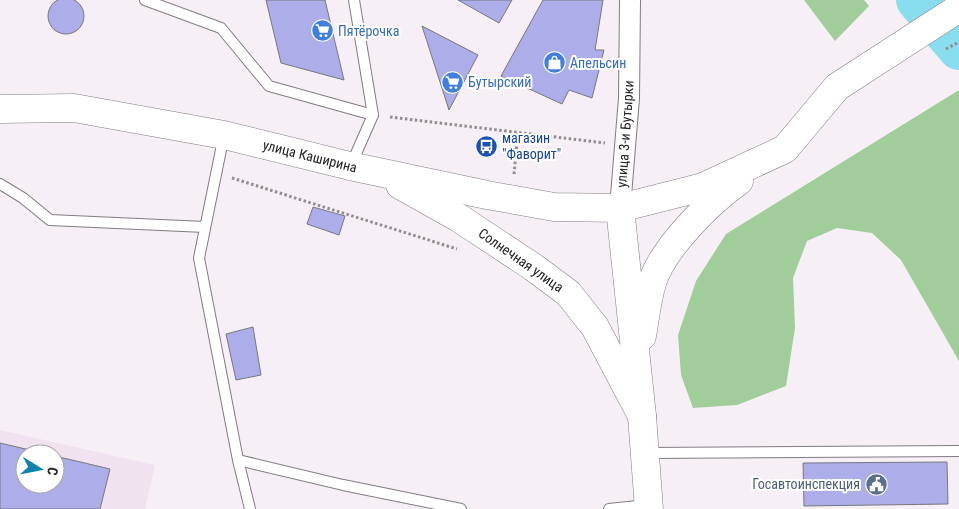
<svg xmlns="http://www.w3.org/2000/svg" width="959" height="509" viewBox="0 0 959 509" font-family="'Roboto Condensed',sans-serif">
  <style>
    .built { fill: #f0e3ef; fill-rule: evenodd }
    .green { fill: #a1cd9b }
    .lines { fill: none; stroke-linecap: round; stroke-linejoin: round }
    .river { stroke: #88deee; stroke-width: 42 }
    .building { fill: #adade9; stroke: #77777e }
    .service-casing { stroke: #827c82; stroke-width: 12 }
    .minor-casing { stroke: #827c82; stroke-width: 22 }
    .secondary-casing { stroke: #827c82; stroke-width: 29 }
    .path { stroke: #908c90; stroke-width: 3; stroke-dasharray: 2.5 2.5; stroke-linecap: butt }
    .service { stroke: #fff; stroke-width: 10 }
    .minor { stroke: #fff; stroke-width: 20 }
    .secondary { stroke: #fff; stroke-width: 28 }
    .labels { text-anchor: middle; stroke-width: 4; stroke-linejoin: round; paint-order: stroke }
    .shop-label { font-size: 14px; fill: #366cbe; stroke: #fff; text-anchor: start }
    .street-label { font-size: 14px; fill: #242124; stroke: #fff }
    .transit-label { font-size: 14px; fill: #164399; stroke: #fff; text-anchor: start }
    .service-label { font-size: 14px; fill: #4e5e75; stroke: #fff; text-anchor: end }
  </style>
  <rect width="100%" height="100%" fill="#f6f0f6"/>
  <path class="built" d="M0,430L155,465L145,509H0ZM25,454H55V484H25Z"/>
  <g class="green">
    <polygon points="804,0 864,0 869,6 835,41"/>
    <polygon points="959,90 959,361 901,260 872,233 837,228 807,241 793,278 795,328 786,386 737,405 693,408 681,375 678,335 696,281 726,234"/>
  </g>
  <g class="lines">
    <polyline class="river" points="917,0 959,49"/>
  </g>
  <g class="building">
    <circle cx="66" cy="16" r="18"/>
    <polygon points="266,0 325,0 344,80 281,63"/>
    <polygon points="458,0 512,0 499,23"/>
    <polygon points="543,0 603,0 595,50 604,50 592,98 569,90 562,104 501,76"/>
    <polygon points="422,26 478,55 449,110"/>
    <polygon points="313,207 345,216 339,235 307,224"/>
    <polygon points="253,327 261,375 236,380 226,334"/>
    <polygon points="0,443 47,454 25,454 25,484 55,484 55,456 110,469 100,509 0,509"/>
    <polygon points="947,462 948,504 804,506 803,463"/>
  </g>
  <g class="lines">
    <defs>
      <g id="service">
        <polyline points="145,0 221,28 269,86 373,115"/>
        <polyline points="224,135 199,258 238,460 250,509"/>
        <polyline points="351,165 373,115 354,0"/>
        <polyline points="0,184 23,198 50,220 205,227"/>
        <polyline points="645,453 959,451"/>
        <polyline points="238,460 343,485 461,509"/>
        <polyline points="609,509 647,505"/>
      </g>
      <polyline id="minor" points="620,208 629,98 630,0"/>
      <g id="secondary">
        <polyline points="0,109 74,108 224,135 350,166 487,195 554,207 620,208 703,187 785,149 837,87 959,8"/>
        <polyline points="400,185 459,218 533,267 568,293 595,327 642,416"/>
        <polyline points="620,208 642,416 649,509"/>
        <path d="M642,336C645,319 647,300 652,283C662,249 710,201 739,181"/>
      </g>
    </defs>
    <use href="#service" class="service-casing"/>
    <use href="#minor" class="minor-casing"/>
    <use href="#secondary" class="secondary-casing"/>
    <g class="path">
      <polyline points="946,49 959,42"/>
      <polyline points="390,117 605,143"/>
      <polyline points="514,174 518,133"/>
      <polyline points="232,178 457,249"/>
    </g>
    <use href="#service" class="service"/>
    <use href="#minor" class="minor"/>
    <use href="#secondary" class="secondary"/>
  </g>
  <defs>
    <symbol id="supermarket-disc" viewBox="-11 -11 22 22"><circle r="9.5" fill="#3f7fe0" stroke="#fff"/><path d="M-6-5.5h2.5l.6 2H6L4.5 2H-2.5L-4.4-4H-6ZM-1.5 3.2a1.3 1.3 0 1 0 .1 0ZM3 3.2a1.3 1.3 0 1 0 .1 0Z" fill="#fff"/></symbol>
    <symbol id="shop-disc" viewBox="-11 -11 22 22"><circle r="9.5" fill="#3f7fe0" stroke="#fff"/><path d="M-5-2.5h2.3a2.7 3.5 0 0 1 5.4 0H5L5.5 6h-11ZM-1.5-2.5h3a1.5 2.3 0 0 0-3 0Z" fill="#fff"/></symbol>
    <symbol id="bus-disc" viewBox="-11 -11 22 22"><circle r="9.5" fill="#1a4fb4" stroke="#fff"/><path d="M-5-6H5V4H4V6H2V4H-2V6H-4V4H-5ZM-3.5-4V0h7V-4ZM-3.5 1.2v1.5H-2V1.2ZM2 1.2v1.5H3.5V1.2Z" fill="#fff"/></symbol>
    <symbol id="civic-disc" viewBox="-11 -11 22 22"><circle r="9.5" fill="#5c6f8a" stroke="#fff"/><path d="M-.6-6.5H3V-4.5H.6V-3L4-1V1h2V6H-6V1h2V-1L-.6-3ZM-1.2 2.5V6h2.4V2.5Z" fill="#fff"/></symbol>
  </defs>
  <g fill-rule="evenodd">
    <use href="#supermarket-disc" x="310" y="18" width="25" height="25"/>
    <use href="#shop-disc" x="542" y="50" width="25" height="25"/>
    <use href="#supermarket-disc" x="440" y="70" width="25" height="25"/>
    <use href="#bus-disc" x="474" y="134" width="25" height="25"/>
    <use href="#civic-disc" x="864" y="472" width="25" height="25"/>
  </g>
  <g class="labels">
    <g class="shop-label">
      <text x="338" y="36">Пятёрочка</text>
      <text x="570" y="68">Апельсин</text>
      <text x="468" y="87">Бутырский</text>
    </g>
    <g class="street-label">
      <text transform="translate(625 134) rotate(-86)" y="5">улица 3-и Бутырки</text>
      <text transform="translate(310 156) rotate(14)" y="5">улица Каширина</text>
      <text transform="translate(521 260) rotate(35)" y="5">Солнечная улица</text>
    </g>
    <g class="transit-label">
      <text x="502" y="143">магазин<tspan x="502" dy="16">"Фаворит"</tspan></text>
    </g>
    <g class="service-label">
      <text x="860" y="489">Госавтоинспекция</text>
    </g>
  </g>
  <g transform="translate(40 469) rotate(100)"><circle r="24" fill="#ffffff" stroke="#a7a6a7"/>
  <path d="M0-4L9 19L0 12L-9 19Z" fill="#0f84aa"/>
  <text y="-8" font-size="14" font-weight="bold" text-anchor="middle" fill="#242124">С</text>
  </g>
</svg>
